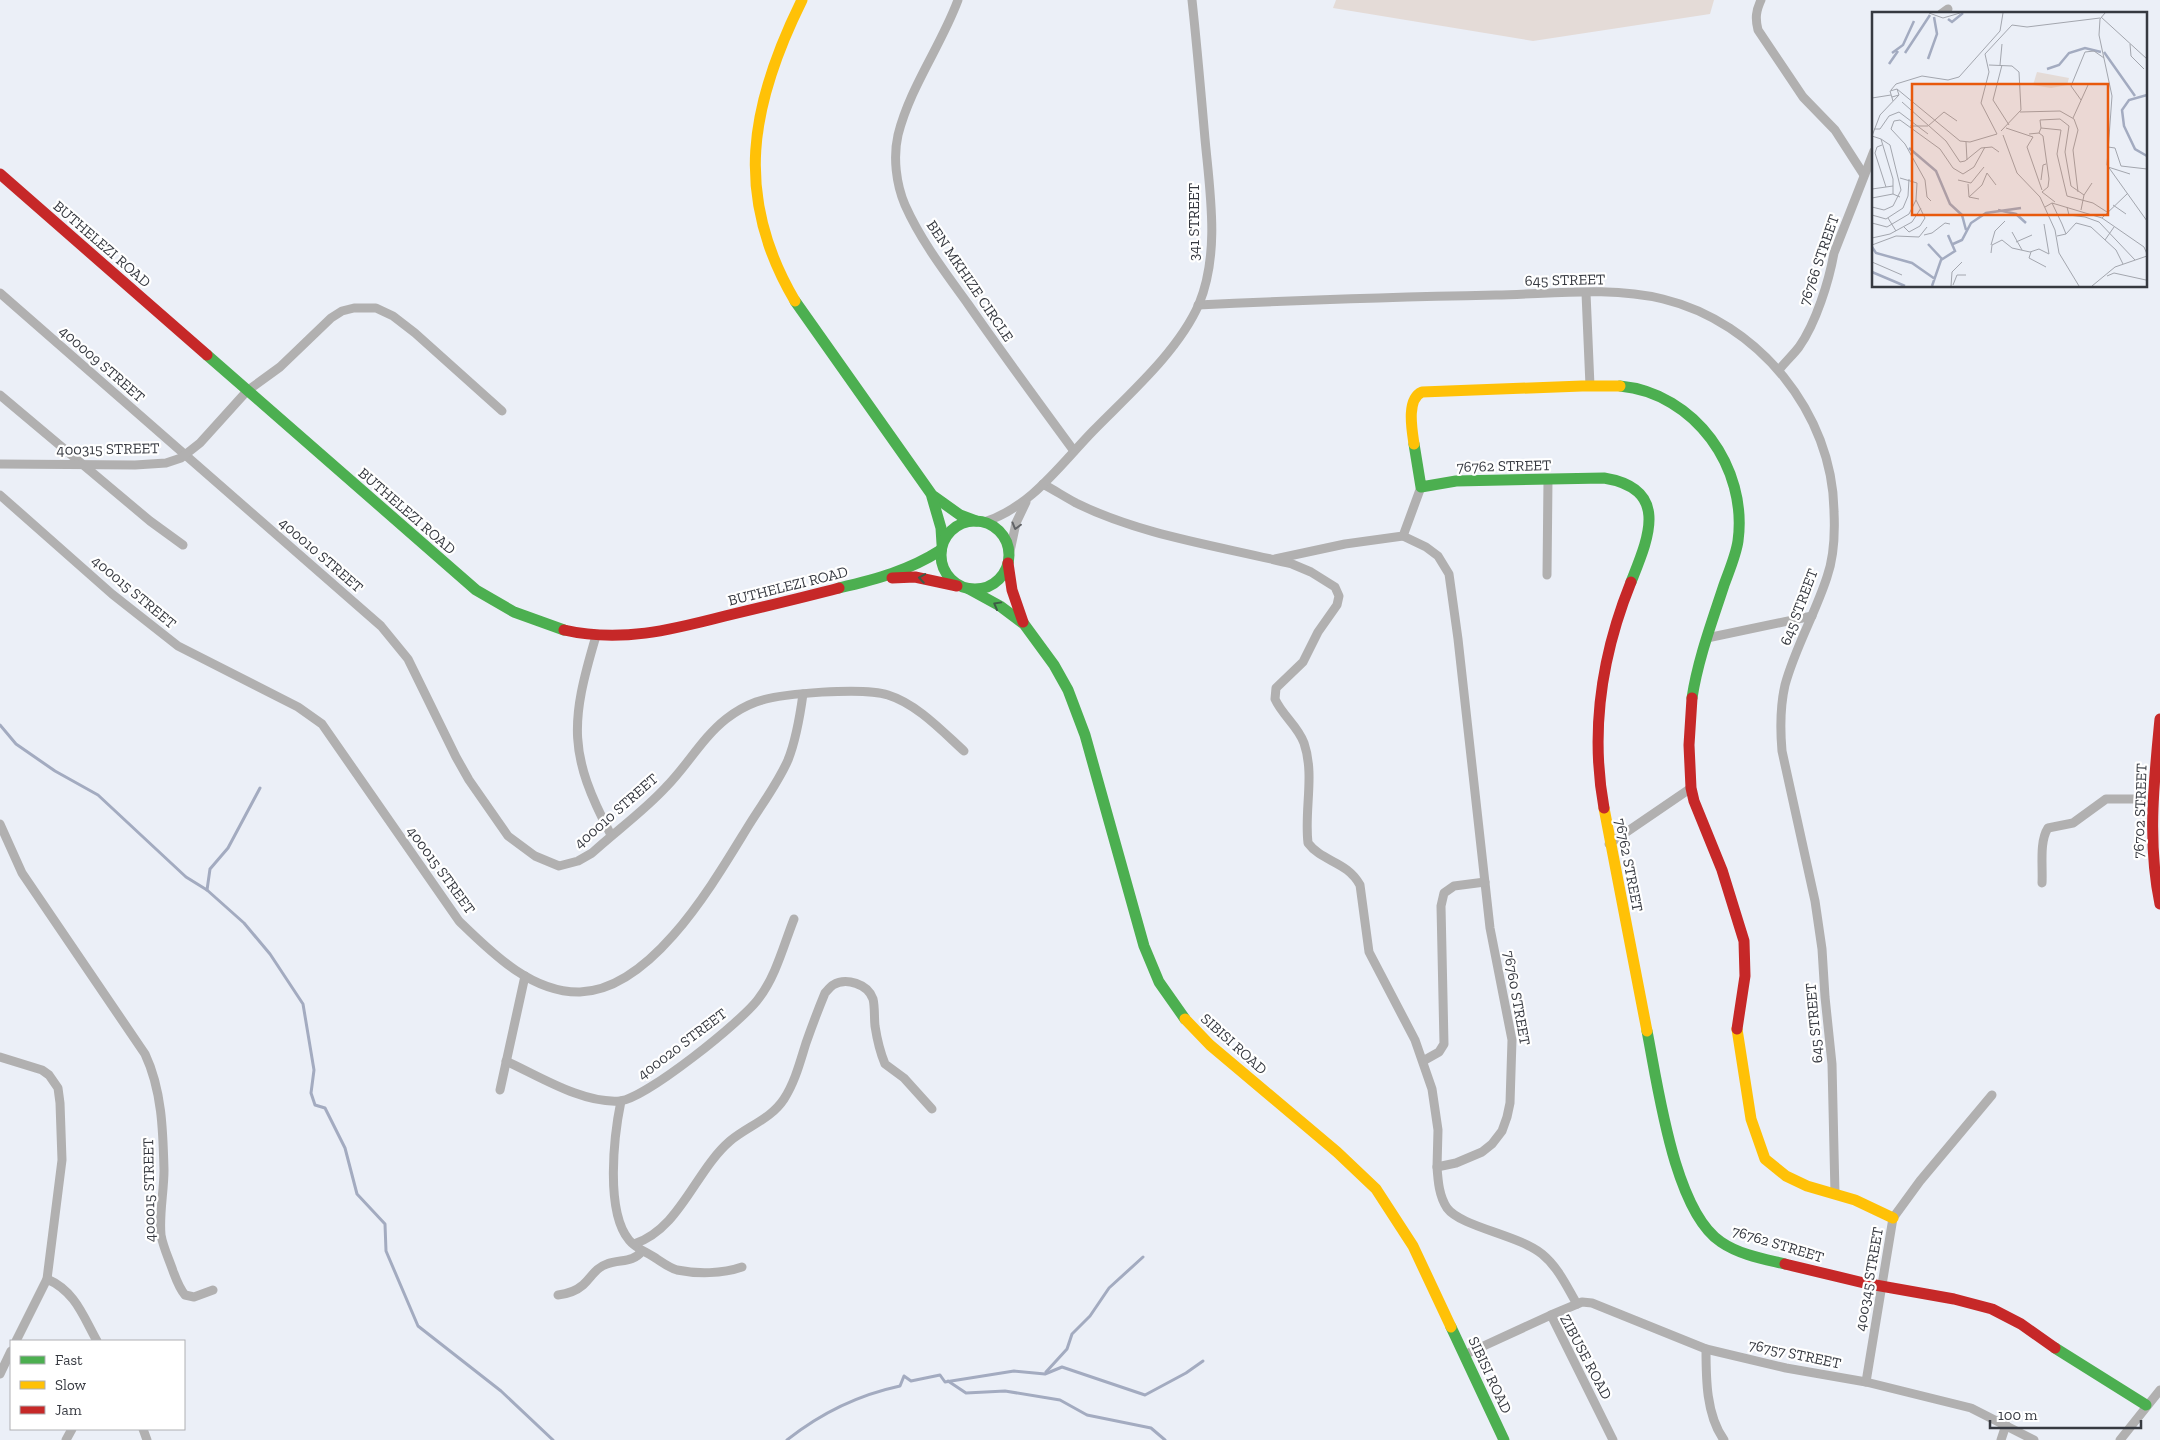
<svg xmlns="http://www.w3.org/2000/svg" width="2160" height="1440" viewBox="0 0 2160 1440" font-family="'Zilla Slab',serif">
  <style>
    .green { fill: #e4dbd7 }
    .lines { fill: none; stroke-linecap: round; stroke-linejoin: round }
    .stream { stroke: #a3abc0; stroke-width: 3 }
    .street { stroke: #b1b0b0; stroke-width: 9 }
    .fast { stroke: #4caf50; stroke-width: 11 }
    .slow { stroke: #ffc107; stroke-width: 11 }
    .jam { stroke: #c62828; stroke-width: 11 }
    .oneway { stroke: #616367 }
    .oneway2 { stroke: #3d5c45 }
    .labels { text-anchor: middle; stroke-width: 4.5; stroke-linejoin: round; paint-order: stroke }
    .street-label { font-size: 15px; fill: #363940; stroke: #fff }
    .inset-river { fill: none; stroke: #a3abc0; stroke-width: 2.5 }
    .inset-road { fill: none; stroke: #a3a6ae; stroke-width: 1 }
    .view { fill: #e8590c; fill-opacity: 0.15; stroke: #e8590c; stroke-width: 2.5 }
    .inset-edge { fill: none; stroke: #363940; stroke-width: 2.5 }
  </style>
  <rect width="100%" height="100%" fill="#ebeff7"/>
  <polygon class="green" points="1336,0 1714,0 1710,14 1533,41 1333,8"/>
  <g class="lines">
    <g class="stream">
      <polyline points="0,725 16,744 55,771 98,795 186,877 207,890 244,923 270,954 303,1004 314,1070 311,1093 315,1105 325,1108 345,1148 357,1194 385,1224 386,1251 418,1326 501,1391 553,1440"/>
      <polyline points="207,890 210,869 228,848 260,788"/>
      <polyline points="1046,1372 1067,1349 1072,1334 1090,1316 1109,1288 1143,1257"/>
      <polyline points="948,1381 966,1393 1005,1391 1060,1400 1087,1415 1151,1428 1165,1440"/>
      <path d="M787,1440C821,1413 858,1395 900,1386L904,1376L911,1381L940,1375L945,1382L1014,1371L1045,1374L1062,1367L1145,1395L1186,1373L1203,1361"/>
    </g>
    <g class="street">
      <path d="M958,0C941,46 910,87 898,135C893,157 896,184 905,205C921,241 945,272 968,304C1002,353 1038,402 1074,451"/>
      <path d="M1761,0C1756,11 1755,18 1758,30L1803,97L1835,130L1864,175"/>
      <polyline points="1941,14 1948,9"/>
      <path d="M0,293L381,626L408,659L456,757L469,780L508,836L535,856L559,866L578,861L592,853C616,831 644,811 666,787C687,766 702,738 726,719C735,712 745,706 756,702C780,693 864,687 888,695C917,704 942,731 964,751"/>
      <polyline points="1586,293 1590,386"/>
      <path d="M1198,305C1298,300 1397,297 1496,295C1551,294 1610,286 1663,299C1758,322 1833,413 1834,512C1835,533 1834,557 1827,577C1815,614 1795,648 1785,685C1780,707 1780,728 1782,751L1815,901L1822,949L1825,997L1832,1064L1835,1194"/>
      <path d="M1779,370C1785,362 1793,355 1799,347C1816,323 1829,281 1834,253L1874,151"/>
      <polyline points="0,395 150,521 183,545"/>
      <polyline points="0,464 135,465 166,463 181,458 200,443 247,391 280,367 331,318 342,311 354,308 376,308 393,316 415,333 502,411"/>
      <path d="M1043,484C1054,490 1065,497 1076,503C1143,536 1220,546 1292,564L1311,572L1335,587L1339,596L1337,605L1318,632L1303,662L1276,688L1275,699C1282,715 1298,726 1304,743C1315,775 1304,810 1308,843C1322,862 1347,861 1360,885L1369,952L1415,1040L1432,1089L1438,1130L1437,1167"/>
      <path d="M0,495L112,594L178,646L298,707L322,724L459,921C491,952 531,993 580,992C653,990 715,880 749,825C762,804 778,783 788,760C796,740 800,716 803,694"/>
      <path d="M984,522C1030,508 1060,465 1093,431C1128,395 1178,352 1199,304C1220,253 1210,193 1205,139C1201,93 1197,46 1192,0"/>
      <path d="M1403,536L1426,547L1438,556L1449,574L1458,639L1490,928L1512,1040L1510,1103L1507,1117L1502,1131L1492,1144L1482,1152L1456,1163L1437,1167C1438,1181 1439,1196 1447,1208C1461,1227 1519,1235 1542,1254C1558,1267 1567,1287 1577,1304"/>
      <polyline points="1009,556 1016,523 1026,502"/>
      <polyline points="1275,559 1345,544 1403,536 1421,487"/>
      <polyline points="1547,575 1548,480"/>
      <path d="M596,636C570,723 568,754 611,835"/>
      <polyline points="1707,638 1812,616"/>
      <path d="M0,824L22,873L145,1054C162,1090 163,1131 164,1170C164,1191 159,1214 161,1235C163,1247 169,1259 173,1271C176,1279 179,1288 185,1295L194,1297L213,1290"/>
      <polyline points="1609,844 1691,788"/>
      <path d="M2042,883C2043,866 2039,842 2048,828L2073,823L2106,799H2154"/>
      <polyline points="0,1057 42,1070 49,1075 58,1088 60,1103 62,1160 47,1279 16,1341"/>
      <path d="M506,1061C539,1076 583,1104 620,1101C645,1099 744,1020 759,998C776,976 784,944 794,919"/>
      <polyline points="1423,1061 1439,1052 1444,1044 1441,906 1444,893 1454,886 1485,882"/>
      <polyline points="500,1090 525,976"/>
      <path d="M621,1101C614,1135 605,1211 629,1240C636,1249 647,1252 657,1259C663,1263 670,1268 677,1270C697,1274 722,1274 742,1267"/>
      <path d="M634,1244C680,1229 695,1171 730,1141C748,1126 771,1119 784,1099C795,1082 800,1062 806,1043C812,1026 818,1010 825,993C827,991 830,987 833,985C846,977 868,984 873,999C875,1007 874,1017 875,1026C877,1039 880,1052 885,1064L904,1078L932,1109"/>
      <path d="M47,1279C75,1291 83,1316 97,1341"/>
      <path d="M558,1295C567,1294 576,1291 583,1285C592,1277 595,1268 607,1264C620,1259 633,1263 642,1251"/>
      <polyline points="1551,1315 1582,1302 1592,1303 1706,1349 1786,1368 1866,1382 1971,1408 2034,1440"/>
      <path d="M1706,1349C1706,1378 1706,1415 1724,1440"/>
      <polyline points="1464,1355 1551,1315 1613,1440"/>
      <polyline points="0,1374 11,1351"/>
      <polyline points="1866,1382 1893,1218 1920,1181 1992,1095"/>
      <polyline points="143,1429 147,1440"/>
      <polyline points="66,1440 72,1429"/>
      <polyline points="2001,1440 2006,1425"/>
      <polyline points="2120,1440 2160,1390"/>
    </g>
    <g class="fast">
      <polyline points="795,301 932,495 960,515 976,521"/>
      <polyline points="207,355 476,590 514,612 564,630"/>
      <path d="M1620,386C1695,393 1748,468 1738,541C1736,555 1729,571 1724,585C1712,622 1698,659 1692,698"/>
      <path d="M1414,444L1421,487L1456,481L1604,478C1671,489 1648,539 1631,582"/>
      <polyline points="932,497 941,528 942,544"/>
      <circle cx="975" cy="555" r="34"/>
      <path d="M839,588C877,579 908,571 941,550"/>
      <polyline points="969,589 1000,606 1024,624 1054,665 1068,690 1085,735 1144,946 1159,982 1185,1019"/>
      <path d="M1647,1031C1658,1086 1674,1211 1721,1242C1740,1255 1764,1259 1785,1264"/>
      <polyline points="1451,1327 1504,1440"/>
      <polyline points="2055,1348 2146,1405"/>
    </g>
    <g class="slow">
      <path d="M795,301C733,196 750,105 802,0"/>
      <path d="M1414,444C1412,430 1406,399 1422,392L1582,386H1620"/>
      <polyline points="1604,808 1647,1031"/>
      <polyline points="1185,1019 1210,1045 1337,1152 1376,1189 1413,1246 1451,1327"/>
      <polyline points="1737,1029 1751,1119 1765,1159 1786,1176 1807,1186 1855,1200 1893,1218"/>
    </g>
    <g class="jam">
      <polyline points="0,174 207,355"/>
      <polyline points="1008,563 1012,590 1023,622"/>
      <polyline points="892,578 915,577 957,586"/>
      <path d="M564,630C620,643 671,630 725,616C763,607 801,598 839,588"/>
      <polyline points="1692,698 1689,745 1691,788 1694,801 1722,870 1744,941 1745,976 1737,1029"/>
      <path d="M2160,719C2154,781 2147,842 2160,904"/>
      <path d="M1604,808C1590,731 1602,654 1631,582"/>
      <polyline points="1785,1264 1864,1283 1954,1299 1992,1309 2021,1324 2055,1348"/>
    </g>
  </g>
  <defs><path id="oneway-chevron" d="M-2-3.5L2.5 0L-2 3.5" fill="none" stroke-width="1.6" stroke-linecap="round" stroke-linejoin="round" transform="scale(1.25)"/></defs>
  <use class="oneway" href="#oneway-chevron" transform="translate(1016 526) rotate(105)"/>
  <g class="oneway2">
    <use href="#oneway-chevron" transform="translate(922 578) rotate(-171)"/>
    <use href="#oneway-chevron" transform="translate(997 605) rotate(-151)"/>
  </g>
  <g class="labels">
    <g class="street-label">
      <text transform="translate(1194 222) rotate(-90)" y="5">341 STREET</text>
      <text transform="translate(102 244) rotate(41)" y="5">BUTHELEZI ROAD</text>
      <text transform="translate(1819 260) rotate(-71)" y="5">76766 STREET</text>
      <text transform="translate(1565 280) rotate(-1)" y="5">645 STREET</text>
      <text transform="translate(970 281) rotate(56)" y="5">BEN MKHIZE CIRCLE</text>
      <text transform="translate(102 364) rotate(41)" y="5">400009 STREET</text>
      <text transform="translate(108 449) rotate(-1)" y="5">400315 STREET</text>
      <text transform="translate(1504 466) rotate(-1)" y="5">76762 STREET</text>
      <text transform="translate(407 511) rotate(41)" y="5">BUTHELEZI ROAD</text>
      <text transform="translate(321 555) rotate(41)" y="5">400010 STREET</text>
      <text transform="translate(788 586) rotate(-14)" y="5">BUTHELEZI ROAD</text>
      <text transform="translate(134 592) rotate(40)" y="5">400015 STREET</text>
      <text transform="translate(1799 607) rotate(-69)" y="5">645 STREET</text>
      <text transform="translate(616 811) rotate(-41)" y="5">400010 STREET</text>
      <text transform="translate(2140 811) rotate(-88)" y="5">76702 STREET</text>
      <text transform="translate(1629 865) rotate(79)" y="5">76762 STREET</text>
      <text transform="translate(441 870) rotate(54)" y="5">400015 STREET</text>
      <text transform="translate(1517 998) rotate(80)" y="5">76760 STREET</text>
      <text transform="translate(1814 1023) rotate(-95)" y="5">645 STREET</text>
      <text transform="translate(682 1044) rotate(-37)" y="5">400020 STREET</text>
      <text transform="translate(1234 1044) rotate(42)" y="5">SIBISI ROAD</text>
      <text transform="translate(149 1190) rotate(-91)" y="5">400015 STREET</text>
      <text transform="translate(1778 1244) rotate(17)" y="5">76762 STREET</text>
      <text transform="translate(1869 1279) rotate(-80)" y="5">400345 STREET</text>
      <text transform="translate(1795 1354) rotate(12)" y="5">76757 STREET</text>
      <text transform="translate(1586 1357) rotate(62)" y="5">ZIBUSE ROAD</text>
      <text transform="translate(1490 1375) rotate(65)" y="5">SIBISI ROAD</text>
    </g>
  </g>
  <g transform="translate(1872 12)">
    <rect width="275" height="275" fill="#ebeff7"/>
    <path d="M165,60L197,66L195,73L179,76L161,73Z" fill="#e4dbd7"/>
    <path class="inset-river" d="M76,7L80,10L91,1M232,40L263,84M20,41L31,33L42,9M33,41L58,3M56,47L65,22L62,5M17,52L26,39M175,57L187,53L197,41L213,36L229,40M275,83L257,88L250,98L252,114L263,137L275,144M37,136L64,159L78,192L90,203L94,218M126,198L144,202L154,211M56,232L70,247M81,232L90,228L99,211L114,201L149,196M0,235L4,241L40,251L63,267M0,260L33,274M60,274L69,248L83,239L76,223"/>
    <path class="inset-road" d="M57,1L71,6L88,1M233,1L228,7L227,23L240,84L235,153L275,209M229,5L275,47M258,32L259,44L272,57M113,42L140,13L155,15L228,6M113,42L117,60L109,91L125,122M117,53L140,54L147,60L149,98L129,119M128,53L130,32M130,53L121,88L137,113M25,77L88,129L98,130L125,122M19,78L24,72L50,64L76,68L87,65L128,19L131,1M20,85L27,83L25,77L18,79L21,89M0,86L19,83M209,88L199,74L213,40L222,39L232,46M30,90L74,129L88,150L93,149L109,136L120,135L127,140M148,100L188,99L202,107L206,118L201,138L206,180M201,106L216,73M38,114H56L72,100L85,109M134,116L161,125L155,135L170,178M2,117H8L17,104L27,100L56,122M167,121L171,124L177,167L176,175L170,180L183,190M157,122L167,121L169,116M131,123L145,161L168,185L183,218L187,241L207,274M0,124L9,127L21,167V182M0,124L8,103L27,83M94,130L95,148M10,133L5,135L3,141L14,175M236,135L243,136L249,154L275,157M236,155L258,162M86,168L99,171L112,155M169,168L171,153L174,152M96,172L97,185L107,187M0,177L21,174M212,183L199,174L193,140L197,114L188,107L168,108L169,116L189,118L185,142L195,184L221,191L235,200M97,185L110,173L115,161L124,173M0,186L21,182L28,185M59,189L55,185L53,168L33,132L19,117L22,109L28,108L68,137L81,156L91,162L102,155L113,135M180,191L230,206L272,235L275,242M241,193L254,202M0,195L12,198L21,194L29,178L18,133L9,127M173,195L180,191L190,212L194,222L185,224M195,195L197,203L213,205L227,210L263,248M209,198L212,183L220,171M0,203L14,207L31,196L36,184L37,167M16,206L24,219M230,206L256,181M0,211L15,215L37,202L44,188L45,171L28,166M32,215L37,220L48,214L53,206L44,188M140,220L150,238M194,222L204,211L219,215L244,238L251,252M52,223L60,221L73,211L78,212M0,226L18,222L40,210L49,196M233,228L242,215M144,230L160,223M0,233L24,224L47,225L55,215M119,233L123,219L133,209M159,240L157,246L174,255M119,241L120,233L130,228L140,236L158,240L167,237L177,242L172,212M0,250L30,263M235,264L242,261L274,268M81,273L85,263H94M79,274L80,260L90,250M220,274L243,255L275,244"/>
    <path class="view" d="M40,72H236V203H40Z"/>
    <rect width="275" height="275" class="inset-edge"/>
  </g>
  <rect x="10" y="1340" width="175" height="90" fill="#ffffff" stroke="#afb0b3"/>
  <rect x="20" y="1356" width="25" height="8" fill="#4caf50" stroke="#afb0b3"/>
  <text x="55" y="1365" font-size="15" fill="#363940">Fast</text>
  <rect x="20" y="1381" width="25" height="8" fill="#ffc107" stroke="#afb0b3"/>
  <text x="55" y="1390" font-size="15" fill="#363940">Slow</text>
  <rect x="20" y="1406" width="25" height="8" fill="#c62828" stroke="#afb0b3"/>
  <text x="55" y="1415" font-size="15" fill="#363940">Jam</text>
  <path d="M1990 1420v8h151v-8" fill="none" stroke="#363940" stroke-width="2.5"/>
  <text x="1998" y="1420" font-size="15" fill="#363940" stroke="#ffffff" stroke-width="4" paint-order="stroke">100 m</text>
</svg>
